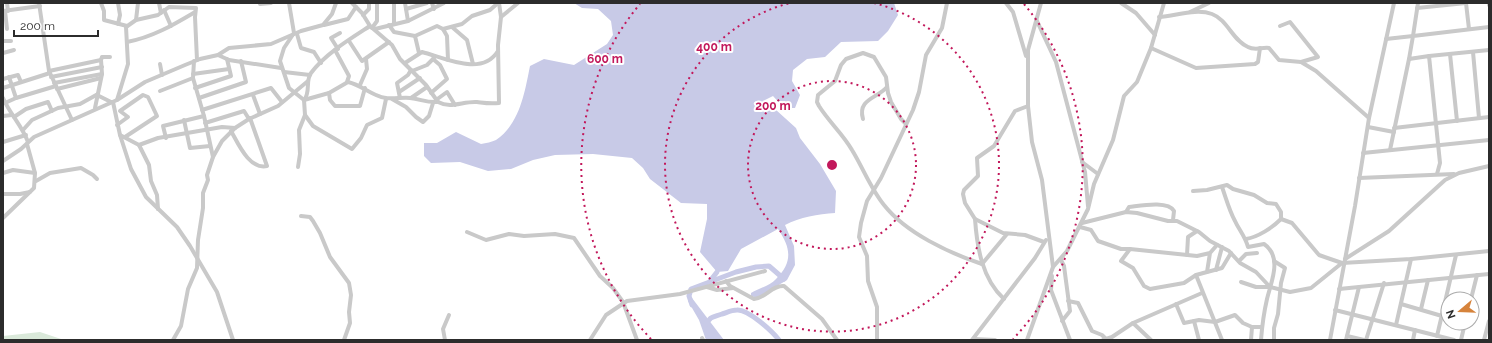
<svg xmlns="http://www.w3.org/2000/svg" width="1492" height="343" viewBox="0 0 1492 343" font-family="Raleway,sans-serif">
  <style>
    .green { fill: #dae9da }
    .water { fill: #c8cae7 }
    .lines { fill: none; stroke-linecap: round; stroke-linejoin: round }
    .river { stroke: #c8cae7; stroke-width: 5 }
    .minor { stroke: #c9c9c9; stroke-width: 4 }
    .ring { fill: none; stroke: #c2185b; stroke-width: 2; stroke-dasharray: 2 4 }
    .centre { fill: #c2185b; stroke: #fff; stroke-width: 2 }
    .ring-label { font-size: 12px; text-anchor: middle; font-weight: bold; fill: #c2185b; stroke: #fff; stroke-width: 4; stroke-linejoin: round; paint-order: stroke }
  </style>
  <rect width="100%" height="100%" fill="#fff"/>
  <polygon class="green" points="40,332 64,340 3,340 3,336"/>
  <g class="water">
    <path d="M574,3H894L898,15L888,31L878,41L841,42L825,57L807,59L793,70L792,81L800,95L795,108H784L773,96L765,100L796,128L800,138L820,164L836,191L835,213C818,214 800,217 785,225L794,246L795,265L787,280L757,298L751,296V293C759,288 770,286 776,279C793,262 791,248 778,229L741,249L728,271L717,272L700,252L707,219V204L681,203L650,179L643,168L632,158L593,154L555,155L533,160L511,169L488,171L460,162L431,163L424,156V143H437L456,132L481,144C486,143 492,142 496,140C520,124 525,91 530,66L544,59L574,65L607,44L613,35L611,21L598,9L582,8Z"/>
    <polygon points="692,298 724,340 706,340 699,320 688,301"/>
  </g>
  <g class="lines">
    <g class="river">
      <polyline points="710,281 717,272"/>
      <polyline points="692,305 689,296 691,289 736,272 756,267 769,266 784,279"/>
      <path d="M705,325C712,316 710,318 722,314C726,313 731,310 737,310C748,309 772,331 779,340"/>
    </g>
    <g class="minor">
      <polyline points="7,3 8,11"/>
      <polyline points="39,3 49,71 72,120"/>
      <polyline points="101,3 104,11 104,20 127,26"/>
      <polyline points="118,3 120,15 118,24"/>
      <polyline points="159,3 161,13"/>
      <polyline points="289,3 294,33 284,48 280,61 289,88 304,100 305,115 299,130 300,154 298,167"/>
      <path d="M352,3L362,13L370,26L392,45L400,59L426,85L438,102C451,109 463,101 477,102C485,103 489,104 499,103L498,45L501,17L499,3"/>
      <polyline points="394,3 394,24"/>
      <polyline points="405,3 408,21"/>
      <polyline points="432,3 434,9"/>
      <polyline points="1006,3 1013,12 1026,56"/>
      <polyline points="1121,3 1136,13 1155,35"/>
      <polyline points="1466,3 1469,29"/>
      <polyline points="1489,3 1489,5"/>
      <polyline points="260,4 271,3"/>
      <polyline points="1417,8 1466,3"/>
      <polyline points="406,9 427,3"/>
      <polyline points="164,10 171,26"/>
      <polyline points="3,11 40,6"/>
      <polyline points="5,11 7,29"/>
      <polyline points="1190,12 1209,3"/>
      <polyline points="363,15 369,9 369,3"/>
      <polyline points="501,17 518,3"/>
      <path d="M1159,17C1176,16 1196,8 1212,14C1228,20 1232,40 1248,47C1255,51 1262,47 1269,48L1279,60L1301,62L1316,71L1369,118"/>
      <polyline points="1036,19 1056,62 1085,172 1088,206"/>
      <polyline points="136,20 138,3"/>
      <polyline points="324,25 348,19 356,7"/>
      <polyline points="389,25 394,32 415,36 437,26 443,29 462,24 472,16 490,10 498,3"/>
      <polyline points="1280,26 1290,22 1318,57 1301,62"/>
      <polyline points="452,27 467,40 473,64"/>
      <polyline points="372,28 377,21 377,3"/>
      <polyline points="375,29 408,21 444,3"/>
      <polyline points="443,29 447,36 448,60"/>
      <polyline points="297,34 301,48 314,52 321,63"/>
      <polyline points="415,36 419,53"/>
      <polyline points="1386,39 1413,36 1418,3"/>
      <polyline points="3,41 11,41"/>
      <polyline points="349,41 362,61 389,42"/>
      <path d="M127,42C153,37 173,25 195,12"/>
      <polyline points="1151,48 1196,68 1255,64 1258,62 1260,48"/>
      <polyline points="338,49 331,38 340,33"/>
      <polyline points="335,50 349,76 347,82"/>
      <polyline points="1473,52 1479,118"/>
      <polyline points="3,53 14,50"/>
      <polyline points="1450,54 1457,121"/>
      <polyline points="218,55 229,60 281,68"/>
      <polyline points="1429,56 1489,50"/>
      <polyline points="194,61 193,78 204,116 213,157"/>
      <path d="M405,63L422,52C445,58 482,77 498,51"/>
      <polyline points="160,64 162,75"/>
      <polyline points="49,71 101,60 102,57 110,57"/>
      <polyline points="412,71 427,65 434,58"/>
      <polyline points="284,72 310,75"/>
      <polyline points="193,74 229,69"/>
      <polyline points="9,77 16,98"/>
      <polyline points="51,77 102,67"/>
      <polyline points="3,79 18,75 21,82"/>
      <polyline points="54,83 102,74"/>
      <polyline points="360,85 367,69 366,59"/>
      <polyline points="3,88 50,73"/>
      <polyline points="195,88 231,76 227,59"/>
      <polyline points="57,89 101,78"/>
      <polyline points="160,91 193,78"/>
      <polyline points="399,92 420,78"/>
      <polyline points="329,93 330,100 335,106 360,106 365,88"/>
      <polyline points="431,93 447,79 440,65 433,59"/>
      <polyline points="97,95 111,102"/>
      <polyline points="253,95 260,114"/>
      <path d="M3,98C10,114 22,126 28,142"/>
      <polyline points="199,98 246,82 241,61"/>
      <polyline points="400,98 397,83 408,75 411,70"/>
      <polyline points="411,98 427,87"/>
      <polyline points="392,99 406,107 416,117 423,122 429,116 433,103"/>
      <polyline points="117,100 128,64 126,27 136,20 158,15 169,7 196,8 195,17 197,60"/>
      <path d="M304,100L329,93L348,82C360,85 366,91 376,95C388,101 398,97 410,98C421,99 426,103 438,102"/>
      <path d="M304,100C311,92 305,81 311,73C325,54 350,39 370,26"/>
      <polyline points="436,100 447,92 455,105"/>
      <polyline points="113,102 120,135 139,145 149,165 151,181 157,195 158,209"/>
      <polyline points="5,103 16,98 56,86"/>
      <polyline points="1028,106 1015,111 994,146 977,158 978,176 964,190 963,194 965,203 975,219 1003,233 1025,235 1044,242"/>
      <polyline points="95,108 102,74 101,60"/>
      <polyline points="202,110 271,88 282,102"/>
      <polyline points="305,115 313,126 352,149 361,138 367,125 382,118 386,99"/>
      <polyline points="3,116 12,115"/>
      <polyline points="14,117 26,109 48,102 52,111"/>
      <path d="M863,119C857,99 878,98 887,87"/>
      <polyline points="184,120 190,148 210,146"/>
      <polyline points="205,123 244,111 249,119"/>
      <path d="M906,124L901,119L891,102L888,93L886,77L874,57L863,53L846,59L841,65L835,81L818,95L817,102L819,106C829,122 843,134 852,150C863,168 871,189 884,205C906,233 949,253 982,264"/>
      <polyline points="117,125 128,117 120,111 143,95 148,97 157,116 125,137"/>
      <polyline points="1368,127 1394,132"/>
      <polyline points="1394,128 1489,117"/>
      <polyline points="23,130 32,120 58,108 80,104 98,94"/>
      <path d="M231,131C238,143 249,170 267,166L250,118"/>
      <polyline points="120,135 131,169 146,197 177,227 190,246 217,292 233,340"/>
      <polyline points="166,138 163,126 204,116"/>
      <polyline points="3,142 26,135"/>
      <polyline points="139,145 158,138 222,127 235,128"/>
      <polyline points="1390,150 1409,59"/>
      <polyline points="1363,153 1489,140"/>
      <polyline points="3,161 21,149 34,137 117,100 145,82 185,65 200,59 218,55 229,48 271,44 301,31 323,25 332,14 336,3"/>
      <polyline points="1082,162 1098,174"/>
      <polyline points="3,173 13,170 35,173"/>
      <polyline points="1437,174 1440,163 1429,56 1409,59 1413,36 1489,27"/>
      <polyline points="1359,178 1454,174"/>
      <polyline points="36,181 50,173 81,168 93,175 97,179"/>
      <path d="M1222,187C1226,198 1229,210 1235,221C1239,230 1245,236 1248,247L1264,244C1283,257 1271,282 1267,299C1264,312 1262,327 1261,340"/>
      <path d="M1193,191L1207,190L1227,185L1233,189L1254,195L1267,203L1276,204L1281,212V219C1272,228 1258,237 1246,239"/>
      <polyline points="3,194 20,194 30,192"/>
      <path d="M1126,212L1129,207C1139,206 1168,200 1174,211L1173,220"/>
      <polyline points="301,216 310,217 313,221 320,233 330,257 349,283 351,295 349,312 350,323 344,340"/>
      <polyline points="3,218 34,188 35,173 27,144"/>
      <path d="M975,219C977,247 982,279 1004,299"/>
      <polyline points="1281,219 1292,223 1319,255 1342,263 1411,259 1489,251"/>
      <polyline points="1082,223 1126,212 1137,213 1168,221 1177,221 1199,232 1210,241 1229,251 1240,263 1256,272 1270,287 1290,292 1311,288 1342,263"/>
      <polyline points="1080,227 1091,230 1098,241 1121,249 1130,249"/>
      <polyline points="467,232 486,240 509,234 524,236 555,234 574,238 600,276 613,288 623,302 637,340"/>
      <polyline points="1210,253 1207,272 1196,275 1184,283 1150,289 1144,286 1133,268 1121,261 1130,249 1197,256 1210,253 1217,245"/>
      <polyline points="1187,255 1188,237 1197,231"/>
      <polyline points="1345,259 1389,231 1445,180 1459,173 1489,166"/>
      <polyline points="1061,260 1064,266 1070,311 1062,321"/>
      <polyline points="1239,261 1246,254 1257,253"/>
      <polyline points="982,264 1007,234"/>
      <polyline points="1053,267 1067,251 1088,209 1094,184 1113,140 1124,96 1137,82 1151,48 1164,3"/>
      <polyline points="1216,270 1222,247"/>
      <polyline points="1207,272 1222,268 1231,253"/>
      <polyline points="1196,275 1222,340"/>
      <polyline points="1052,276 1051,290 1070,340"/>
      <path d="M726,281L730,286L754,299C766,298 772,285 784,286L822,319L837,340"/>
      <polyline points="1241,282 1256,287 1270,287"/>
      <polyline points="707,287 717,290 733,288"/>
      <polyline points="1339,289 1489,274"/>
      <polyline points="1471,299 1477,275"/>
      <polyline points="1068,301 1078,303 1092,331 1102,335 1107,340"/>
      <polyline points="1176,304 1184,323 1199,320 1215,322 1235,315 1243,323 1252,327"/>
      <polyline points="1401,304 1442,316"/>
      <polyline points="1421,309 1428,280"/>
      <polyline points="1335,310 1454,340"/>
      <polyline points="1194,321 1199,340"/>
      <polyline points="1396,325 1411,259"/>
      <polyline points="1347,336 1364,340"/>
      <polyline points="1437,336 1456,255"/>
      <polyline points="702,338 703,340"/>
      <polyline points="974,339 995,340"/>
      <polyline points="173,340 181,326 188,289 197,268 198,240 203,208 203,193 208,180 207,175 213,157 222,141 235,128 249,119 278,106 308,81"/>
      <polyline points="445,340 443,329 449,315"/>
      <polyline points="590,340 606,315 627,301 680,294 765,271"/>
      <polyline points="877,340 877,307 868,281 867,256 859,237 861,223 867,201 881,178 913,110 919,92 926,55 942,28 947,3"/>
      <polyline points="972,340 1035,258 1046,240"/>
      <polyline points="1027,340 1053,267 1042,180 1032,142 1028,106 1028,50 1041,3"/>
      <polyline points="1103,340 1112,337 1133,323"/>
      <polyline points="1151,340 1133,323 1202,293"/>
      <polyline points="1251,340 1252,327 1262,327"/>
      <polyline points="1274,340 1274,328 1278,314 1281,283 1285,268 1274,261"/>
      <polyline points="1330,340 1355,206 1369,118 1394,3"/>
      <polyline points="1346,340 1359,287"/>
      <polyline points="1366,340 1384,283"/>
      <polyline points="1413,340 1415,330"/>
      <polyline points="1461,340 1465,323"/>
      <polyline points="1484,340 1489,321"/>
    </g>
  </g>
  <g class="ring">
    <circle cx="832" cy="165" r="84"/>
    <path d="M874 3A167 167 0 1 1 790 3"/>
    <path d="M651 339A251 251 0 0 1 640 4M1024 4A251 251 0 0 1 1013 339"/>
  </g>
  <circle cx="832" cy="165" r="6" class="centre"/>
  <g class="ring-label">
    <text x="714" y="51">400 m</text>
    <text x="605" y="63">600 m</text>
    <text x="773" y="110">200 m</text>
  </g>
  <rect width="1492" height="343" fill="none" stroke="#2c2c2c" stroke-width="8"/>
  <g transform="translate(1460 311) rotate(251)"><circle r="19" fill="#ffffff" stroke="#ababab"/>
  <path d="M0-3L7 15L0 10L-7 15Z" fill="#d6833b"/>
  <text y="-6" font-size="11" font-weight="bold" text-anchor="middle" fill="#2c2c2c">N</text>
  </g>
  <path d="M14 30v6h84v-6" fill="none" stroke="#2c2c2c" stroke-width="2"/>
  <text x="20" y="30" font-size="12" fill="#2c2c2c" stroke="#ffffff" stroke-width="3" paint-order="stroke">200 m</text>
</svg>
